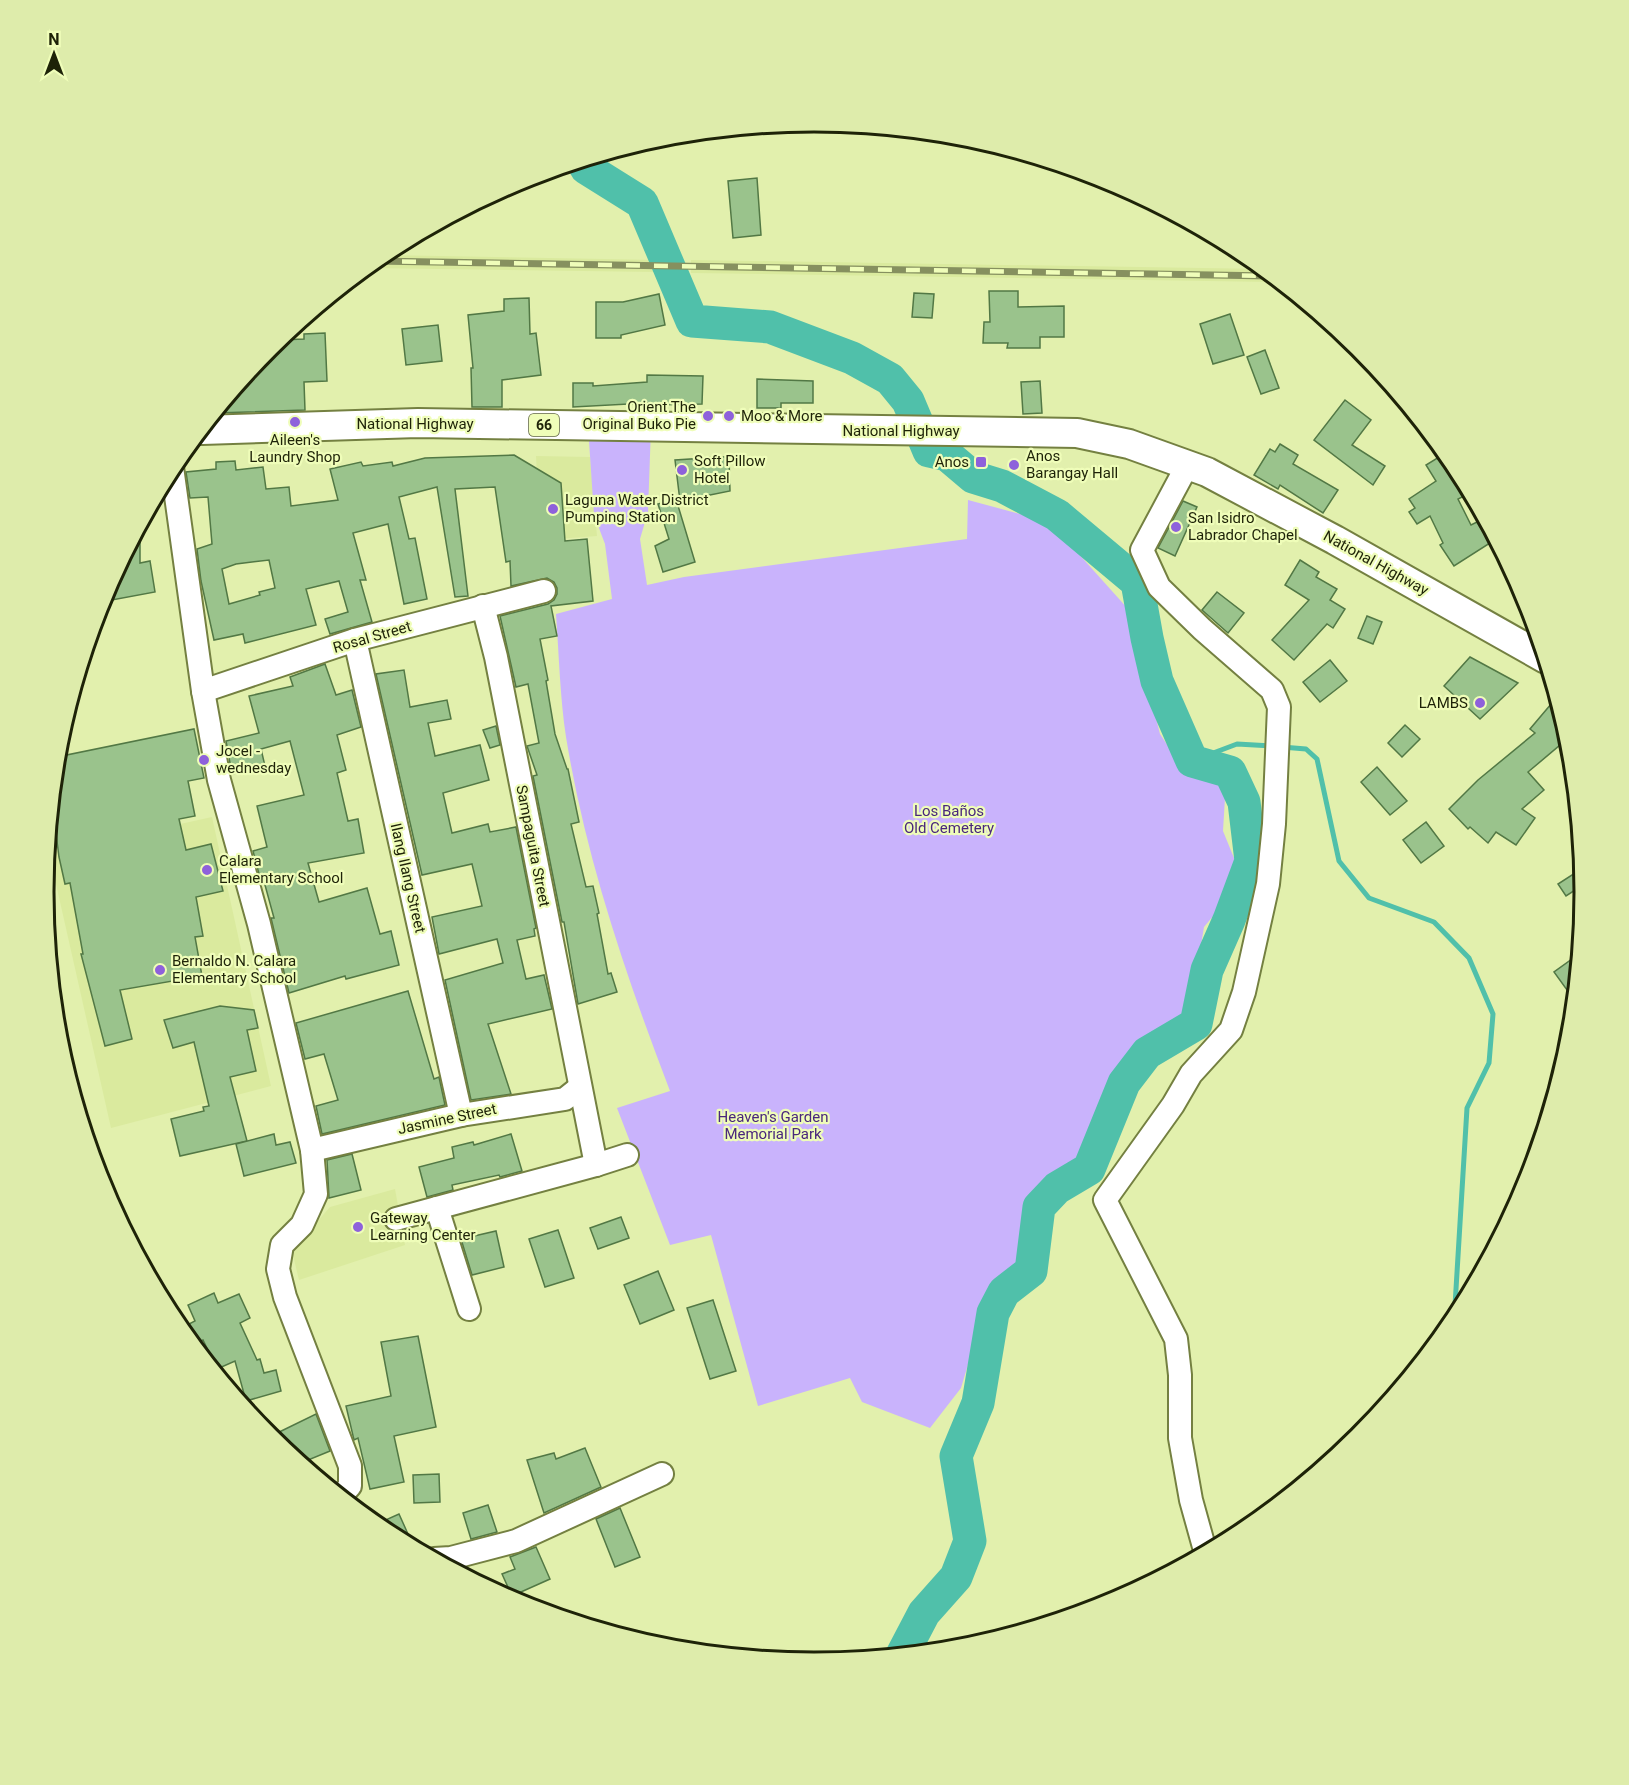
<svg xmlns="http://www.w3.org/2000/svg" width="1629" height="1785" viewBox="0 0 1629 1785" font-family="Roboto,sans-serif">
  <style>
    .built { fill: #daea9e }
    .green { fill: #c9b3fc }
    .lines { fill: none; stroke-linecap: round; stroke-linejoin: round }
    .stream { stroke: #50c0aa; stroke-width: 5 }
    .river { stroke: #50c0aa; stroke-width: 33 }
    .building { fill: #9ac38c; stroke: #527845; stroke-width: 1.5; fill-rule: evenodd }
    .minor-casing { stroke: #748041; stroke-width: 26 }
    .major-casing { stroke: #748041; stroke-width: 32 }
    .minor { stroke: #fff; stroke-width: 22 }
    .major { stroke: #fff; stroke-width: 28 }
    .rail-casing { stroke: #86905f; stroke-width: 7 }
    .rail { stroke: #effdb9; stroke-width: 4.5; stroke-dasharray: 14; stroke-linecap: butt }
    .poi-dot { fill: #8e61db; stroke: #effdb9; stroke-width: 2 }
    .labels { text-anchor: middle; stroke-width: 4.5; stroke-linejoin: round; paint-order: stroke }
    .shield { fill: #effdb9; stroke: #5d643d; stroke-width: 1.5 }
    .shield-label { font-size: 14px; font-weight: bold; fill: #1e2308 }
    .poi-label { font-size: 15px; fill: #1e2308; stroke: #effdb9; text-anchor: start }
    .street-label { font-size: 15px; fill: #1e2308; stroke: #effdb9 }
    .park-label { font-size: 15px; fill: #49277c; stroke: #effdb9 }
    .rim { fill: none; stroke: #1e2308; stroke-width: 3 }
  </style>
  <rect width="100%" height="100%" fill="#e2f0ad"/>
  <g class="built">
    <polygon points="382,255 659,260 658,272 367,268"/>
    <polygon points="691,260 1265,269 1280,282 691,273"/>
    <polygon points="536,456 590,457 597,536 545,540 538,494"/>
    <polygon points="212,817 271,1086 111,1128 49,853"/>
    <polygon points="395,1189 405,1245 299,1280 292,1251 330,1207"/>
  </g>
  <path class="green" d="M588,426L651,427L648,512L640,539L647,585L684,577L967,539L968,500L1050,522L1129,610L1160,734L1180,764L1226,781L1223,831L1234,858V891L1204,927L1189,1017L1128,1059L1083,1164L1042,1185L1022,1266L986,1304L961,1388L930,1428L862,1402L850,1378L758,1406L711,1235L670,1245L617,1108L670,1091C626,976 586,859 566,737C560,697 559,655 556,614L612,599L605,544L594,515Z"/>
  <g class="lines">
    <g class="stream">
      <polyline points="1282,747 1306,749 1317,759 1339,861 1369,898 1434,922 1469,958 1493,1014 1489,1063 1467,1108 1454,1322"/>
      <polyline points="1192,761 1237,744 1273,746"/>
    </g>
    <polyline class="river" points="583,161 586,168 642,203 692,321 770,327 852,358 890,379 908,401 929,451 947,455 973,477 1002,486 1057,515 1137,582 1147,638 1157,681 1192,761 1230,772 1244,802 1251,861 1229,920 1207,970 1196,1024 1147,1053 1124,1083 1089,1169 1057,1188 1039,1207 1031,1271 1004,1292 993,1313 978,1403 956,1456 970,1541 956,1577 924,1613 902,1655"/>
  </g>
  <g class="building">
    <polygon points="757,178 761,235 733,238 728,181"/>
    <polygon points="989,291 1018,291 1018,307 1064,306 1064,337 1040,337 1040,348 1007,348 1008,343 983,343 984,322 990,322"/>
    <polygon points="914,293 934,294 932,318 912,317"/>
    <polygon points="659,294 665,325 621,335 621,338 596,338 596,302 623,302"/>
    <polygon points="529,298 530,334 536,333 541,375 502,380 502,407 472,407 471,368 473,368 468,315 504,311 504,299"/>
    <polygon points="1230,314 1244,355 1213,364 1200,324"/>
    <polygon points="438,325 442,361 406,365 402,329"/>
    <polygon points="325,333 327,381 304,382 305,410 215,413 270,347 278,340 304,339 304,334"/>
    <polygon points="1265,350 1279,388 1261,394 1247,357"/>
    <polygon points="647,375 703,376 702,404 647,405 647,403 573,407 573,383 593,383 593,386 647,382"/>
    <polygon points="757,379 813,381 813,403 781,403 781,408 757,408"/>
    <polygon points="1040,381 1042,413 1023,414 1021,382"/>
    <polygon points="1345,400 1371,420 1352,445 1385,466 1373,485 1314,440"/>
    <polygon points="1280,444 1298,455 1293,464 1338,490 1323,513 1280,485 1278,489 1254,475 1270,449 1275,452"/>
    <path d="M514,455L561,483L565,541L587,539L593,601L551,606L557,636L540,639L548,680L546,681L555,734L567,769H568L579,822L571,824L586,887L593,886L599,913L597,914L608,974L611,973L617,992L578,1004L564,922H562L533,776L537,775L527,746L539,743L528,684L516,687L500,616L548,604L554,600L557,594V588L554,582L547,578L511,586L510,561L506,562L495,487L455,489L468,596L455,597L437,487L399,497L409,539L415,538L427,599L404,604L388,524L353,533L366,580H360L372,622L330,634L325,619L348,612L339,581L306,589L316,625L245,643L243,634L214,640L201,581L197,549L212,544L208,497L190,498L186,472L216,469V462L235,461L236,470L263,467L266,489L289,487L291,506L338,500L330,469L361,462L363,466L392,462L393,466L425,458ZM269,560L275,588L259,592L260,595L229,604L222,569L236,564Z"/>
    <polygon points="706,457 729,457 730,491 680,501 675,460 706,458"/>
    <polygon points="1439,457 1449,474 1459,470 1468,488 1468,494 1458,499 1471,525 1477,522 1490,543 1454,566 1440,545 1443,543 1430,516 1417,524 1409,512 1415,508 1409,499 1436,481 1426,465"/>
    <polygon points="676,499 695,562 663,572 655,546 669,539 658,504"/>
    <polygon points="1183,501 1197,507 1175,556 1158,548"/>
    <polygon points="140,527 140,563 150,561 155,592 101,602"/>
    <polygon points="1300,560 1319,572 1316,577 1337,589 1330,600 1345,609 1333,628 1327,624 1294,660 1272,640 1309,600 1285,585"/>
    <polygon points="1217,592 1244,613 1228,633 1202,610"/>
    <polygon points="1367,616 1382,622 1373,644 1358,638"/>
    <polygon points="1470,657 1518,683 1480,719 1444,686"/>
    <polygon points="1330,660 1347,681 1320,702 1303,682"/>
    <polygon points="325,664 336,695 352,690 361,727 337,735 346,770 337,773 348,821 358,819 364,853 308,863 319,902 367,888 380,934 391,931 399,965 346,979 345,976 289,993 271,918 274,918 262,874 259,874 253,851 267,847 257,806 304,795 290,741 261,749 265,766 232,774 226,741 259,733 249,696 293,686 290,677"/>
    <polygon points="404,670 410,707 447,700 451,719 428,723 435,756 480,745 489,780 443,793 452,833 488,824 490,832 516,827 536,928 534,929 535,936 517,940 526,979 544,975 552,1009 488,1024 511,1094 471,1100 445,980 503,963 497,939 439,954 432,917 482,906 472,864 422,875 376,674"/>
    <polygon points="1557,697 1571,742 1572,752 1559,746 1528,772 1544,790 1522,809 1535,818 1516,845 1496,832 1488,843 1470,827 1468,829 1449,809 1478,780 1535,733 1530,729"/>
    <polygon points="1405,725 1420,739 1402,757 1388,743"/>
    <polygon points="496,726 500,745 490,748 483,730"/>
    <polygon points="194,729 204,778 188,781 195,816 179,819 186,850 211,844 223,891 196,897 203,936 195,937 202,976 120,990 132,1039 105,1046 81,954 83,954 70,883 65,884 59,857 52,802 57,757"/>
    <polygon points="1377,767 1407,801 1390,815 1361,782"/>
    <polygon points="1426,822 1444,846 1421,863 1403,840"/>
    <polygon points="1575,873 1583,885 1566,896 1558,884"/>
    <polygon points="1579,954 1578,973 1575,1001 1554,972"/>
    <polygon points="408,991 434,1079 439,1077 445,1105 322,1134 316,1106 338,1100 324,1054 305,1059 296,1023"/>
    <polygon points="220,1006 254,1010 258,1028 247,1030 256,1071 230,1077 247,1141 180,1156 171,1119 204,1111 203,1107 209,1106 194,1042 173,1048 164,1020"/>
    <polygon points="274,1134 276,1145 290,1142 296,1163 244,1176 236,1144"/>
    <polygon points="511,1134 522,1171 500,1177 499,1175 452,1185 453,1190 427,1197 419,1167 454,1158 452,1147 473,1142 474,1145"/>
    <polygon points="352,1154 361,1190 329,1198 327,1160"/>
    <polygon points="621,1217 629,1238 598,1249 590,1228"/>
    <polygon points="558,1230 574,1278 545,1287 529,1239"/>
    <polygon points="496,1231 504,1267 472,1275 461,1239"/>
    <polygon points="658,1271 674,1310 640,1324 624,1285"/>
    <polygon points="214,1293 218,1303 239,1294 250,1318 240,1323 257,1360 260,1359 264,1373 276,1370 281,1391 246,1401 235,1361 217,1369 203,1340 196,1343 187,1325 195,1321 188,1305"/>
    <polygon points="713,1300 736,1371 710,1379 687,1308"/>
    <polygon points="418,1336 436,1427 394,1436 404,1482 370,1489 358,1438 354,1440 346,1406 391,1396 381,1342"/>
    <polygon points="316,1414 330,1451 301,1463 269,1437"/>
    <polygon points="585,1448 601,1487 544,1513 527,1460 554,1453 556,1459"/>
    <polygon points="439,1474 440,1502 414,1503 413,1475"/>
    <polygon points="488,1505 497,1532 471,1539 463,1513"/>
    <polygon points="620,1508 640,1557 615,1567 596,1519"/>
    <polygon points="399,1514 408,1534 396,1539 387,1534 381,1522"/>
    <polygon points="536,1547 550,1579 512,1596 502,1574 515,1569 510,1557"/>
  </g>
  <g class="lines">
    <defs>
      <g id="minor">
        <polyline points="1188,464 1142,550 1159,587 1202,629 1272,690 1279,707 1274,824 1268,884 1244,992 1231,1030 1191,1074 1173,1105 1105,1200 1176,1339 1180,1375 1180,1438 1191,1500 1206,1554"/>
        <polyline points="172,467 203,691 219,780 259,924 312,1150 316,1194 302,1225 282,1245 278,1269 285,1297 350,1466 350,1486 341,1496"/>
        <polyline points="483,606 496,657 596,1165"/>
        <polyline points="355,640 461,1115"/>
        <polyline points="203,691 355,640 544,591"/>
        <polyline points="312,1150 461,1115 565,1099 580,1087"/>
        <polyline points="437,1208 469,1309"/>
        <polyline points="396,1219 596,1165 627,1155"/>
        <polyline points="434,1559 451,1558 516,1541 662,1474"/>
      </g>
      <polyline id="major" points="202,430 418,423 1077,433 1129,444 1207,472 1335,540 1546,659"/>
    </defs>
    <use href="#minor" class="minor-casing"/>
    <use href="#major" class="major-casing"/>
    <use href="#minor" class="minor"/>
    <use href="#major" class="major"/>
    <defs>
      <polyline id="rail" points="374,261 1272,276"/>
    </defs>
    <use href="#rail" class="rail-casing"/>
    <use href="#rail" class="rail"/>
  </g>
  <g class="poi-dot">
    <circle cx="708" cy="416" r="6"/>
    <circle cx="729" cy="416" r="6"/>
    <circle cx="295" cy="422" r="6"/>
    <rect x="975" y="456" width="12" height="12" rx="3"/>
    <circle cx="1014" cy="465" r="6"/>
    <circle cx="682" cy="470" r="6"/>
    <circle cx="553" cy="509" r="6"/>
    <circle cx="1176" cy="527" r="6"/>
    <circle cx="1480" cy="703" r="6"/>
    <circle cx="204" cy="760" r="6"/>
    <circle cx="207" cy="870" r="6"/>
    <circle cx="160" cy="970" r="6"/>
    <circle cx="358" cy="1227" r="6"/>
  </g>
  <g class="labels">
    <rect class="shield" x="529" y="414" width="30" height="22" rx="4.5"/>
    <g class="shield-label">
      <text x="544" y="430">66</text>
    </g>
    <g class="poi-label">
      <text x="696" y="412" text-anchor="end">Orient The<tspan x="696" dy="17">Original Buko Pie</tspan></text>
      <text x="741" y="421">Moo &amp; More</text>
      <text x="295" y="445" text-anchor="middle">Aileen's<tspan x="295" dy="17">Laundry Shop</tspan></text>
      <text x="1026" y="461">Anos<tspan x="1026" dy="17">Barangay Hall</tspan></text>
      <text x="694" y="466">Soft Pillow<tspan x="694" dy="17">Hotel</tspan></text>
      <text x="969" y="467" text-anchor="end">Anos</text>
      <text x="565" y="505">Laguna Water District<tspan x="565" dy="17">Pumping Station</tspan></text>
      <text x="1188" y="523">San Isidro<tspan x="1188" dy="17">Labrador Chapel</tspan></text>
      <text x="1468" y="708" text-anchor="end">LAMBS</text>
      <text x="216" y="756">Jocel -<tspan x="216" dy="17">wednesday</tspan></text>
      <text x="219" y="866">Calara<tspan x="219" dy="17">Elementary School</tspan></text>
      <text x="172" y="966">Bernaldo N. Calara<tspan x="172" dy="17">Elementary School</tspan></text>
      <text x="370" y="1223">Gateway<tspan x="370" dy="17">Learning Center</tspan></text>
    </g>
    <g class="street-label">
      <text x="415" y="429">National Highway</text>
      <text x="901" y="436">National Highway</text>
      <text transform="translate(1376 563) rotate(29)" y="5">National Highway</text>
      <text transform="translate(372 637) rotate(-16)" y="5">Rosal Street</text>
      <text transform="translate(533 846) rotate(79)" y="5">Sampaguita Street</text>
      <text transform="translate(408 878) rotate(77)" y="5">Ilang Ilang Street</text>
      <text transform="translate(447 1119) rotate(-12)" y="5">Jasmine Street</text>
    </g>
    <g class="park-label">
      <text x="949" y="816">Los Baños<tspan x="949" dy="17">Old Cemetery</tspan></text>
      <text x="773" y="1122">Heaven's Garden<tspan x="773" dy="17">Memorial Park</tspan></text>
    </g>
  </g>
  <path d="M0 0H1629V1785H0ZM54 892a760 760 0 1 1 1520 0a760 760 0 1 1-1520 0Z" fill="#deecab" fill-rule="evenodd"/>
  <path class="rim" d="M54 892a760 760 0 1 1 1520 0a760 760 0 1 1-1520 0Z"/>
  <g transform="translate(54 54)" stroke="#effdb9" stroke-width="4.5" paint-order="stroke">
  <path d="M0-4.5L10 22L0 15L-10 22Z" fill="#1e2308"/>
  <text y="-9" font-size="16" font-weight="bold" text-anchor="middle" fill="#1e2308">N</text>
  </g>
</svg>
